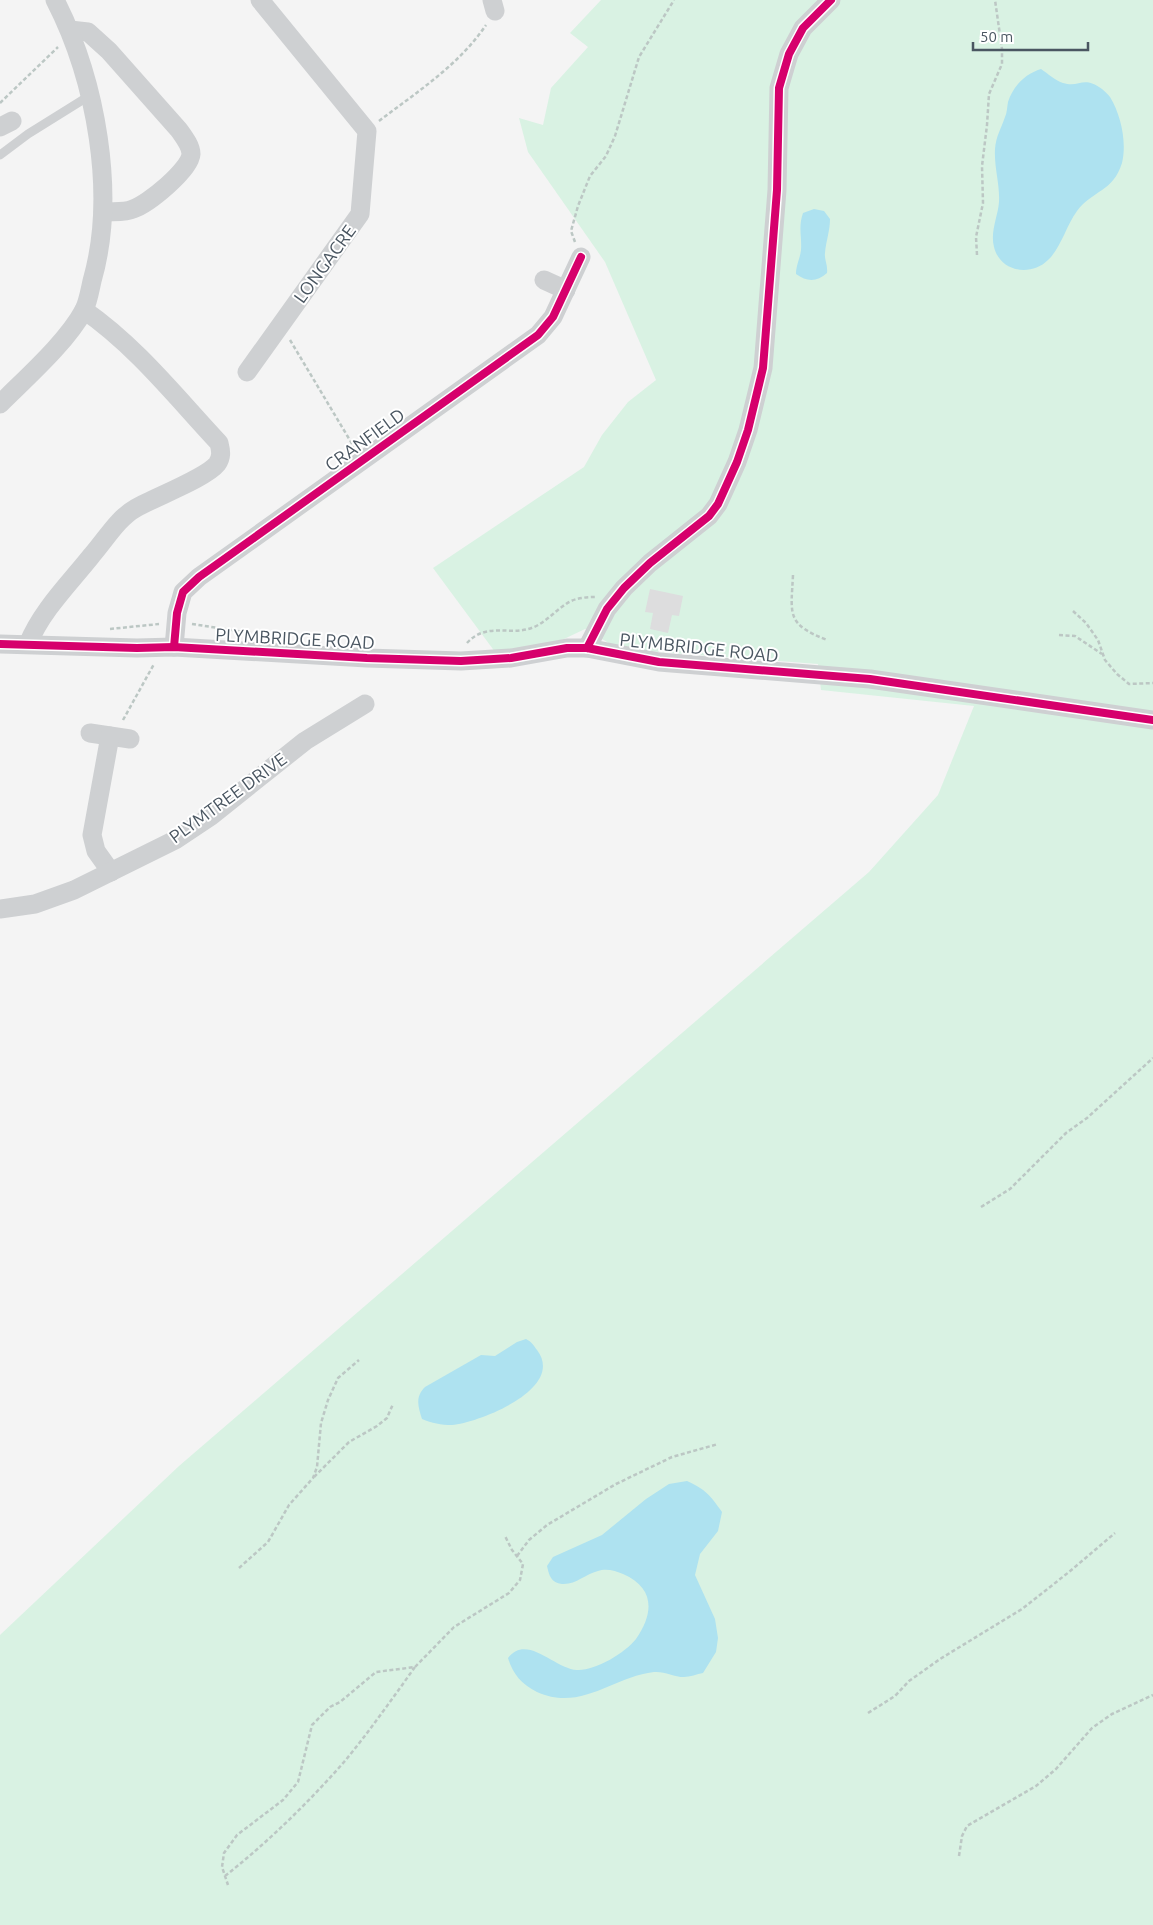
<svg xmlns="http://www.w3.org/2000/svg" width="1153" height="1925" viewBox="0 0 1153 1925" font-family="Ubuntu,sans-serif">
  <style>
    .green { fill: #d9f2e3 }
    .water { fill: #aee2f0 }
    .building { fill: #ddddde }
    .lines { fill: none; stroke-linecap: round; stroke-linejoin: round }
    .path { stroke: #bcc7c4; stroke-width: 2.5; stroke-dasharray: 4 2.5; stroke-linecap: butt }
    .service { stroke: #ced0d2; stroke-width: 9 }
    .minor { stroke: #ced0d2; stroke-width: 19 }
    .cycleway-casing { stroke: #fff; stroke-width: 11 }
    .cycleway { stroke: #d6006c; stroke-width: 8 }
    .labels { text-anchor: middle; stroke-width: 4; stroke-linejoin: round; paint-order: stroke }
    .street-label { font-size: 18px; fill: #4a5661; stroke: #fff }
  </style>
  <rect width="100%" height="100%" fill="#f4f4f4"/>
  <polygon class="green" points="601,0 1153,0 1153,1925 0,1925 0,1635 179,1466 869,872 938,795 974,706 821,690 818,664 619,649 585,629 564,639 498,656 433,568 584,467 602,435 628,402 656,380 605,262 528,152 519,118 543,125 551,88 588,47 570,33"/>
  <g class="water">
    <path d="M1041,69C1047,73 1056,81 1063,83C1080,88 1083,75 1102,89C1105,92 1108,94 1110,97C1121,115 1127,142 1122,163C1113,192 1093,190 1077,211C1066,226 1061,248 1048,260C1031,277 1000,272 994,247C990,232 998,216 999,202C1000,184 994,168 995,149C996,136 1001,129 1005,117C1007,113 1007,107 1008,102C1013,86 1025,74 1041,69Z"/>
    <path d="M814,209L824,211L830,219C830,231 826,241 825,253C824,259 828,265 827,273C817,282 807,282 796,274C796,265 800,259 801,250C802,235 798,228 803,213Z"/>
    <path d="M526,1339C532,1342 533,1345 537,1350C566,1388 481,1422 452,1425C441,1425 432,1423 422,1419C418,1406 415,1397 425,1387L481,1355L495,1356L517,1342Z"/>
    <path d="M687,1481C705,1489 711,1496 722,1512L718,1531L700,1554L695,1575L715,1619L718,1638L716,1652L703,1673C697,1674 690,1677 684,1677C674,1677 664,1671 654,1672C612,1677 581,1712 537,1692C522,1684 513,1675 508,1658C527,1633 555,1669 577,1670C595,1671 625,1653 636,1639C654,1613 655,1588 623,1574C616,1571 606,1568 598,1571C585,1574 576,1585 562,1584C551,1583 549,1575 547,1566L553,1557L602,1535L646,1499L669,1484Z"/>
  </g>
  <polygon class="building" points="650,589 683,596 679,616 672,615 668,633 650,629 653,613 645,612"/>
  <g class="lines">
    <g class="path">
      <polyline points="0,103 58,47"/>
      <path d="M379,121C417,92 459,65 486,25"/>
      <polyline points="575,242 571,231 578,206 590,176 606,156 615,136 639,57 674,0"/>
      <polyline points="977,255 976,237 983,203 982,166 987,125 989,94 1002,64 1002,49 995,0"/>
      <polyline points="290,340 354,447"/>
      <path d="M793,575C791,615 786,624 827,640"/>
      <polyline points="1073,611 1086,623 1098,640 1105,660 1117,674 1129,684 1153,683"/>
      <polyline points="192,624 251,633"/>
      <polyline points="110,629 159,624"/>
      <polyline points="1059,635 1075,636 1102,654"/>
      <path d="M467,643C487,621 511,637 534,627C546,622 555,611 566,604C574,598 586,597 596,597"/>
      <polyline points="123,720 154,664"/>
      <polyline points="981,1207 1010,1189 1066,1133 1087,1118 1153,1058"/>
      <polyline points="314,1477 349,1442 377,1426 387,1418 393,1404"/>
      <polyline points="517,1556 529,1540 547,1525 616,1484 672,1457 718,1444"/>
      <polyline points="239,1568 268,1542 289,1505 313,1478 317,1467 321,1423 328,1400 338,1378 359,1360"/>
      <polyline points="415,1667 454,1627 509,1593 520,1580 523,1564 512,1550 505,1536"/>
      <polyline points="868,1713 895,1696 909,1681 940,1659 1022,1609 1069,1572 1115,1533"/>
      <polyline points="959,1856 962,1836 967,1826 1036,1786 1056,1769 1092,1728 1112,1714 1153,1695"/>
      <path d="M225,1876C268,1842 308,1803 344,1762C369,1732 392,1699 415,1667L376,1672L340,1702L330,1707L312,1725L298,1782L283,1800L237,1835L224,1853L222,1867L228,1885"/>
    </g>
    <polyline class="service" points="0,155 28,134 89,96"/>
    <g class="minor">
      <polyline points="492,0 495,11"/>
      <path d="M70,30L88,32L109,51L179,130C184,137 191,146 191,154C190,170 148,204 133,209C125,213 112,211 103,212"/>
      <polyline points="0,127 12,121"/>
      <polyline points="544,280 566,290"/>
      <polyline points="247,372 360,214 367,131 260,0"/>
      <path d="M0,404C26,378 67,342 84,310C88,302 90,290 92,281C117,194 96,80 55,0"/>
      <polyline points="0,644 137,648 174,647 367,658 461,661 511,658 567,648 587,648 659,662 870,679 1153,720"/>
      <path d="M28,644C42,610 69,584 92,555C106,539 118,518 136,508C155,497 206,478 217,464C222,457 221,451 219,443C176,397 136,346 84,310"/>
      <polyline points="174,647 177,613 183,592 199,577 538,335 553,317 581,257"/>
      <polyline points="587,648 607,609 624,588 650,563 709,516 718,504 737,462 748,430 763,368 777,190 779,88 789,54 803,28 831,0"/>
      <polyline points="90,733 130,739"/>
      <polyline points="110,736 92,835 96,851 111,872"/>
      <polyline points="0,909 35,904 74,890 175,840 211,816 305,741 365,704"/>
    </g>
    <defs>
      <g id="cycleway">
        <polyline points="0,644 137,648 174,647 367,658 461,661 511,658 567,648 587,648 659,662 870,679 1153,720"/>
        <polyline points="174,647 177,613 183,592 199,577 538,335 553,317 581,257"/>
        <polyline points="587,648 607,609 624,588 650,563 709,516 718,504 737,462 748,430 763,368 777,190 779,88 789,54 803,28 831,0"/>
      </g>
    </defs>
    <use href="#cycleway" class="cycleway-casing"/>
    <use href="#cycleway" class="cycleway"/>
  </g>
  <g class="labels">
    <g class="street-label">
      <text transform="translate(325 264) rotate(-54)" y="6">LONGACRE</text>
      <text transform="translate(365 440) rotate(-36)" y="6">CRANFIELD</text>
      <text transform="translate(295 639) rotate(3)" y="6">PLYMBRIDGE ROAD</text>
      <text transform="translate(699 648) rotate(6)" y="6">PLYMBRIDGE ROAD</text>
      <text transform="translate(228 798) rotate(-36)" y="6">PLYMTREE DRIVE</text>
    </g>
  </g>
  <path d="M973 42v8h115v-8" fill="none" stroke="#4a5661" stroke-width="2.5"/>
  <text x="980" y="42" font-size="15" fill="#4a5661" stroke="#ffffff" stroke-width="4" paint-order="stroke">50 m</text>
</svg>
